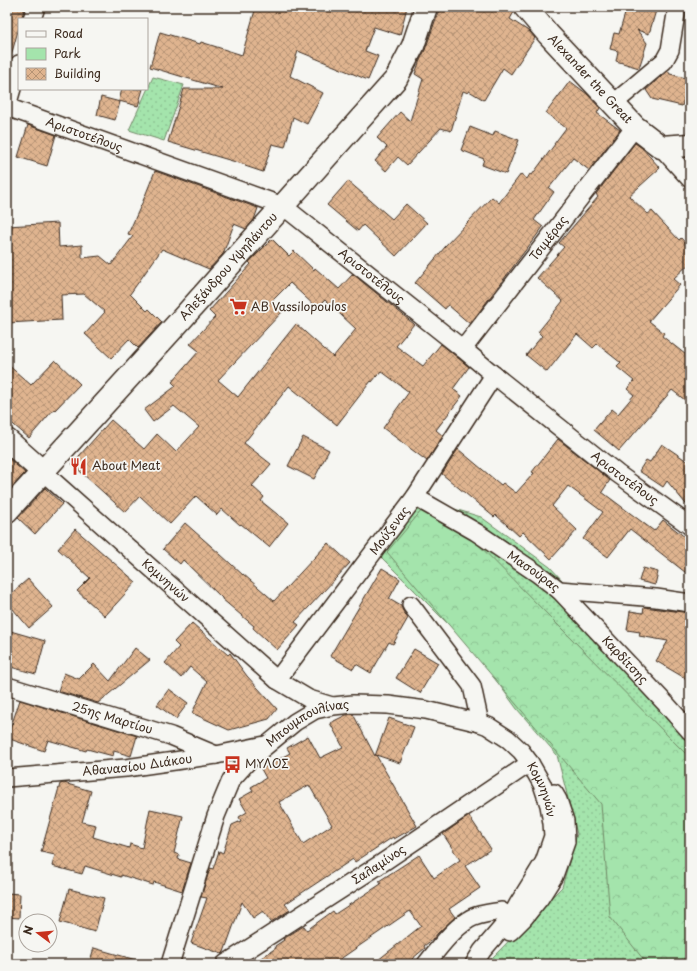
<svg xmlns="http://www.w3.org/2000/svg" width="697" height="971" viewBox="0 0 697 971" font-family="'Playpen Sans',sans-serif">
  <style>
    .green { fill: url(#green-dots); stroke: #708765 }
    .forest { fill: url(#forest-crowns); stroke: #708765 }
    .building { fill: url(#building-cross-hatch); stroke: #3b2a1e; fill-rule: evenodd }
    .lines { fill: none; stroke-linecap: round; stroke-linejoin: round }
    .street-casing { stroke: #3b2a1e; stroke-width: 20 }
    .secondary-casing { stroke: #3b2a1e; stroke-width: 25 }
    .street { stroke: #f6f6f2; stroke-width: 17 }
    .secondary { stroke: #f6f6f2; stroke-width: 22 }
    .labels { text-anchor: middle; stroke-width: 3.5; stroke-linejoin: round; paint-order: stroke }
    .street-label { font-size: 12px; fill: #3b2a1e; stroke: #f6f6f2 }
    .poi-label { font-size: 12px; fill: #3b2a1e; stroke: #f6f6f2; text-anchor: start }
  </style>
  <defs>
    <pattern id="green-dots" width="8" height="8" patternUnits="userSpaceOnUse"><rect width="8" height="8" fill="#a4e4ac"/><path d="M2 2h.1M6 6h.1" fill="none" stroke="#8ec494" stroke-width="1.8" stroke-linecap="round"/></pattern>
    <pattern id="forest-crowns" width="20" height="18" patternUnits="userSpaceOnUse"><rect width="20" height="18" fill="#a4e4ac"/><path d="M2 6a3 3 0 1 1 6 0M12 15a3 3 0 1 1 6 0" fill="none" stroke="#8ec494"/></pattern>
    <pattern id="building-cross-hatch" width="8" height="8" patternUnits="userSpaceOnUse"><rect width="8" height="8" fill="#dfb48f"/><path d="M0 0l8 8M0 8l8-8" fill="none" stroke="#b69374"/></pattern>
  </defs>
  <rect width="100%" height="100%" fill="#f6f6f2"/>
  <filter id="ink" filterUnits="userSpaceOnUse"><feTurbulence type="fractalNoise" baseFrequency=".025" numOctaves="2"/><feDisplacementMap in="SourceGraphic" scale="8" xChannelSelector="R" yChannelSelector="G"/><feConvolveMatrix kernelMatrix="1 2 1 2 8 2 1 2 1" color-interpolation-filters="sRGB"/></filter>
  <g filter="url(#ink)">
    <g class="green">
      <polygon points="153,77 184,85 164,141 129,130"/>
      <polygon points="415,497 481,517 550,567 690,719 690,964 488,964 493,957 562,887 577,834 557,755 517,709 474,650 374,550"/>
    </g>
    <polygon class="forest" points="432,498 690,758 690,964 647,964 610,917 601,804 387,552"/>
    <g class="building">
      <polygon points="7,7 25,7 21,19 19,19 19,27 11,56 7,56"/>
      <polygon points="256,7 407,7 400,35 374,27 365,51 378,56 368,80 298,51 290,76 323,93 307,124 293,117 285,147 272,144 263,172 245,166 246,165 168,142 184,89 223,89 150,67 160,32 200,44 201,42 242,55"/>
      <polygon points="440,7 513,7 514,12 510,19 530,32 535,38 511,74 503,68 484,100 469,91 468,93 463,91 451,131 441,128 407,165 398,157 386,171 375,161 387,147 377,138 400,112 410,121 423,79 415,74 420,60 425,50"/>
      <polygon points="627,7 657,7 649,34 637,30 647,43 639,68 616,61 618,51 610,49 614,33 619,34"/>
      <polygon points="668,71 670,74 690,79 690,95 685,94 682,106 652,99 646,90"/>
      <polygon points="570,81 587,94 600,108 597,113 620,130 589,170 573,158 549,188 554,192 534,220 543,227 470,324 448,305 445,309 415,283 445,247 444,247 492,197 499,203 521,174 527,179 530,174 532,175 555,144 554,144 566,128 546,113"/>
      <polygon points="122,89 143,89 138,106 119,101"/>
      <polygon points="101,97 120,102 115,120 97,115"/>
      <polygon points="28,125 56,135 47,166 18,157"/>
      <polygon points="470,127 493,136 495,131 519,140 506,174 482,165 484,159 461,150"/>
      <polygon points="635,143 642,148 660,168 629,196 648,214 652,211 679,240 681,238 690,248 690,263 673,279 680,285 649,321 664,333 662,336 690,358 690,404 672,390 619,451 594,430 612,409 618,414 634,395 627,389 634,381 617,367 621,363 597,344 593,348 577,334 547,372 526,355 542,336 538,332 563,301 537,278 564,247 559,243 598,197 596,194"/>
      <polygon points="155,171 258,208 254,220 246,229 234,224 223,254 209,269 162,249 130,294 147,311 149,309 162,322 138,348 129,339 111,358 85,334 105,312 84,294 61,295 62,320 7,323 7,226 58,223 59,247 82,245 82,258 100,256 111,265 133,236 128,234 143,201"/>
      <polygon points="348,181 392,219 406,204 427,223 396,256 363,225 358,231 327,205"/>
      <path d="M272,239L289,256L294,251L314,270L315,268L339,289L353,274L414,324L396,346L423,366L441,344L469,367L453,389L462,396L436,430L443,436L427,461L383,428L409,392L381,371L372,382L371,381L337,425L289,386L244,443L271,464L252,486L264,497L261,501L288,523L269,547L241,524L240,525L222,509L217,515L196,496L170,524L140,496L125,512L72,464L111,420L144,449L157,434L176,452L199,427L174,406L153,422L144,410L176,386L172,382L199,351L190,344L215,317L209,311L251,264L249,262ZM290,283L317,308L325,300L356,329L333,357L296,324L238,397L218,380L282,312L271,302Z"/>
      <polygon points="55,360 80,384 55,410 54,409 29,438 7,419 7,364 31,385"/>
      <polygon points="303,437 329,450 314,479 288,466"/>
      <polygon points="558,439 610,480 602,492 654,531 663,520 690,541 690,576 630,529 608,557 583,539 603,512 568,486 552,506 577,530 551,559 523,532 519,536 496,515 494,517 442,474 458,449 501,485 503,483 516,493 534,473 532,472"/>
      <polygon points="662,444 690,463 690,509 667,481 663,487 639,471 646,460 650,462"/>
      <polygon points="7,457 25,473 7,492"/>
      <polygon points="45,488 62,504 35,534 18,518"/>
      <polygon points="185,523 220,554 243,575 243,574 274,601 328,543 350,563 295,622 299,625 277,650 253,628 254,626 222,599 222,598 183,560 180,564 163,549"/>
      <polygon points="75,529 136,582 105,616 77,591 90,578 58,549"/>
      <polygon points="382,568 400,579 389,599 401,606 403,611 408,618 393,644 389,642 371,673 356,664 353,669 330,656"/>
      <polygon points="643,568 658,572 655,585 639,581"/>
      <polygon points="28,579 53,607 29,628 7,602 7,597"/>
      <polygon points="644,607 690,613 690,681 656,661 668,641 639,636 640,632 627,630 630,611 643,613"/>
      <polygon points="192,623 228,655 230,653 247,676 277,709 269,719 229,730 192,713 207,682 190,667 181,678 165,663 179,647 174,642"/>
      <polygon points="7,630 45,641 36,674 7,666"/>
      <polygon points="135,648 150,660 98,703 58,691 64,673 79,679 94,664 110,681"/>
      <polygon points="414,649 438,663 420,693 396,678"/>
      <polygon points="169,689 188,703 176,719 157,705"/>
      <polygon points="20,700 137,736 131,756 114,751 113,756 87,749 86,751 48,740 44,751 7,738"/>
      <path d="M353,714L375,756L389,718L414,727L400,763L376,755L417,826L394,839L393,837L355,862L353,859L285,904L290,910L271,922L263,911L253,918L242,902L224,952L222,954L191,943L207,898L201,897L210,868L213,869L219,851L223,853L232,825L241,821L239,817L247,812L239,799L253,791L251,787L266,778L261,769L290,753L287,748L308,736L320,758L343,747L330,723L346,715ZM309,785L332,825L303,844L279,802Z"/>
      <polygon points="64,783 91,791 82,822 96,825 93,837 129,848 130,844 142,848 150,809 183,816 174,853 179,855 178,859 191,863 182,891 154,882 153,885 121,875 121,877 85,866 82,874 52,866 55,855 41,852 60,784"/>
      <polygon points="469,816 491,849 465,866 480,888 449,909 455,917 438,933 433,939 424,946 425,948 412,959 416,964 373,964 421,926 410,911 333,964 252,964 276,948 275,946 284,940 283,939 302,927 304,926 307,930 333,911 335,914 381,884 379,881 419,855 434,878 460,860 443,834"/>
      <polygon points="69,889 104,898 95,932 60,922"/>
      <polygon points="7,893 20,894 19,918 7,917"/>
      <polygon points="94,948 136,960 135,964 89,964"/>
    </g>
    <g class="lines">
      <defs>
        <g id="street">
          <polyline points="32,19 36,7"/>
          <polyline points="613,104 664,61 670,50 676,14"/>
          <polyline points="7,106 19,64"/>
          <path id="s1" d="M7,107L283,206L463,349L494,375L618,474L690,526"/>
          <polyline points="661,147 690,179"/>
          <path id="s2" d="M463,349L635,127"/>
          <path id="s3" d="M43,472L277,680L309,699L332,706"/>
          <path id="s4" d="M415,497L476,532L538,574L559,590L656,598L690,603"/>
          <path id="s5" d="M559,590L666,704L690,731"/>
          <polyline points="411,605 472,686 480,723"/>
          <path id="s6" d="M277,680L415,497L494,375"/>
          <path id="s7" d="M7,686L171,736L216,755"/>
          <path id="s8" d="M7,778L126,768L216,755L265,745"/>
          <polyline points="510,932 524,918 540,898 554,876 566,842 565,821 558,800 554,793"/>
          <path id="s9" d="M170,964L216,816L231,780L250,759L295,722L315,710L333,706L353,704L388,705L426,710L480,723L488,726L508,739L521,751L530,763L542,784L549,805L552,823L553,836L544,862L533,880L518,904L511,917L482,951L474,964"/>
          <path id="s10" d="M225,964L379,865L530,763"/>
          <path d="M426,964C438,949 452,930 468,920C477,914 490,913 501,911L511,917L516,925"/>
        </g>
        <g id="secondary">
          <path id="s11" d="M525,7L548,34L635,127L661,147L690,145"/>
          <polyline points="7,440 43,472"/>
          <path id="s12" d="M7,511L179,322L396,79L413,46L426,7"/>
        </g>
      </defs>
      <use href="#street" class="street-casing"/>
      <use href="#secondary" class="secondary-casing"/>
      <use href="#street" class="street"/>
      <use href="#secondary" class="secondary"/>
    </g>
  </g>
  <defs>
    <symbol id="supermarket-bare" viewBox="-9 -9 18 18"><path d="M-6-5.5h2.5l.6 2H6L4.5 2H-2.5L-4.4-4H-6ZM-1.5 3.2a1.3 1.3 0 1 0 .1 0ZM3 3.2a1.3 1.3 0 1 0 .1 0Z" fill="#c8321e" stroke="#f6f6f2" stroke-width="2.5" paint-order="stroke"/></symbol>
    <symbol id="restaurant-bare" viewBox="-9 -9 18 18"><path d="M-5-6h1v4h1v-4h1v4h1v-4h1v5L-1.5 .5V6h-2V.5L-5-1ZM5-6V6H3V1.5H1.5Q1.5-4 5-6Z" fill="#c8321e" stroke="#f6f6f2" stroke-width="2.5" paint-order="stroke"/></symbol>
    <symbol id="bus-bare" viewBox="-9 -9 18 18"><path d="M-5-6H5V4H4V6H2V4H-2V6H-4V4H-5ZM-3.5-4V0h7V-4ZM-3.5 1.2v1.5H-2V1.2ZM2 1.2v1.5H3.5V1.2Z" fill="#c8321e" stroke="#f6f6f2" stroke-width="2.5" paint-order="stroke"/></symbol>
  </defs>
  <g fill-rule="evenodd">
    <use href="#supermarket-bare" x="226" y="294" width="25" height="25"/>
    <use href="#restaurant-bare" x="66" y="454" width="25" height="25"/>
    <use href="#bus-bare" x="220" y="752" width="25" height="25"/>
  </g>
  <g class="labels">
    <g class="street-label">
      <text dy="4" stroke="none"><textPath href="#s11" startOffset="97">Alexander the Great</textPath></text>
      <text dy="4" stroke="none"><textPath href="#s1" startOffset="82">Αριστοτέλους</textPath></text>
      <text dy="4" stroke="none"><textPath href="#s2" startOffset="140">Τσιμέρας</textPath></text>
      <text dy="4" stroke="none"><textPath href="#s12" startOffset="330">Αλεξάνδρου Υψηλάντου</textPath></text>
      <text dy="4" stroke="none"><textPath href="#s1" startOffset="406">Αριστοτέλους</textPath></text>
      <text dy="4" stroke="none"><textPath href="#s1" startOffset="730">Αριστοτέλους</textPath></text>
      <text dy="4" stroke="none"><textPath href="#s6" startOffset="187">Μούζενας</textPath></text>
      <text dy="4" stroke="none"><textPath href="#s4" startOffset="140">Μασούρας</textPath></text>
      <text dy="4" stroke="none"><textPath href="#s3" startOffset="164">Κομνηνών</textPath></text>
      <text dy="4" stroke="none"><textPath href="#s5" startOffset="96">Καρδίτσης</textPath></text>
      <text dy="4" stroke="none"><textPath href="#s7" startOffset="110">25ης Μαρτίου</textPath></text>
      <text dy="4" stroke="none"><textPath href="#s9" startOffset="292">Μπουμπουλίνας</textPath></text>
      <text dy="4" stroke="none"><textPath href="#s8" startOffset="131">Αθανασίου Διάκου</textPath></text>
      <text dy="4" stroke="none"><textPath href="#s9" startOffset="566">Κομνηνών</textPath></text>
      <text dy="4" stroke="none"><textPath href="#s10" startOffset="183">Σαλαμίνος</textPath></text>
    </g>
    <g class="poi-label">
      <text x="251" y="311">AB Vassilopoulos</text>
      <text x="92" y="470">About Meat</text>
      <text x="245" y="768">ΜΥΛΟΣ</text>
    </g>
  </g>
  <rect width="697" height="971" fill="none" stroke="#f6f6f2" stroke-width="24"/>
  <rect x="12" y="12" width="673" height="947" fill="none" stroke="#3b2a1e" stroke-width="1.5" filter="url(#ink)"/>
  <rect x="18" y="18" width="130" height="72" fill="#f6f6f2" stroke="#aba49d"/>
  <rect x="26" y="31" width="20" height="6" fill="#f6f6f2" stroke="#aba49d"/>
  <text x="54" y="38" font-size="12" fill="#3b2a1e">Road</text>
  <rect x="26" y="48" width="20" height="12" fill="#a4e4ac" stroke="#aba49d"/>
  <text x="54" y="58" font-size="12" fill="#3b2a1e">Park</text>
  <rect x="26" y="68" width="20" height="12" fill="url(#building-cross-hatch)" stroke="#aba49d"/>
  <text x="54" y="78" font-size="12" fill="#3b2a1e">Building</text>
  <g transform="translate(38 933) rotate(286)"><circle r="19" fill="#f6f6f2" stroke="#aba49d"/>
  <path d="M0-3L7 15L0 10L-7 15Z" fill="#c8321e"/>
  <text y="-6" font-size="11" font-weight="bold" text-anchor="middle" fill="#3b2a1e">N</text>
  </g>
</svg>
